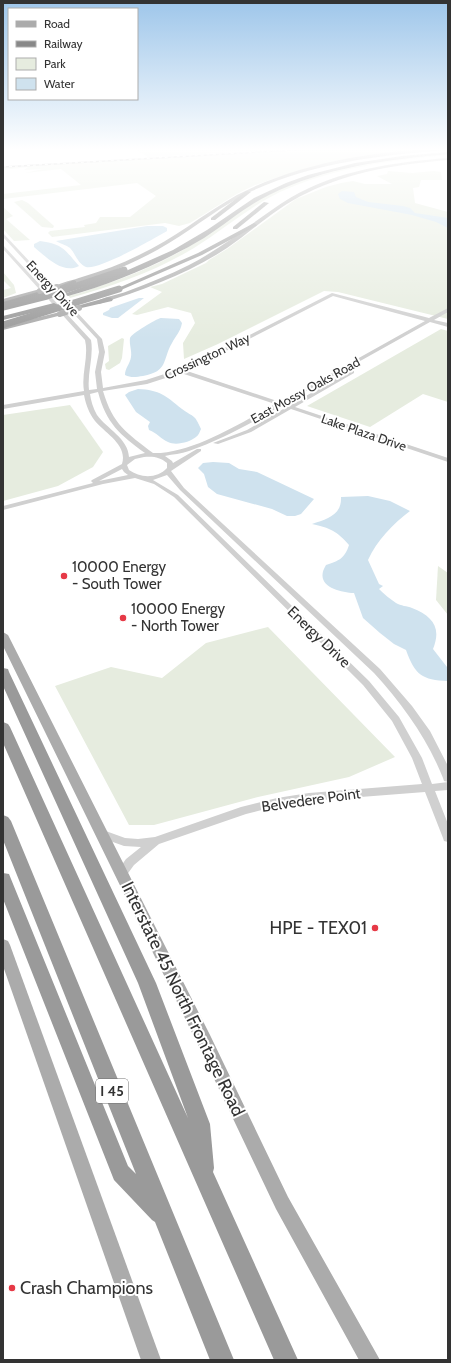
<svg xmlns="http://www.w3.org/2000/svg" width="451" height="1363" viewBox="0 0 451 1363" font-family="Cabin,sans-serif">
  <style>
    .green { fill: #e6ecdf }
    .water { fill: #cfe2ee }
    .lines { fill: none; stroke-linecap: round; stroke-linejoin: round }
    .minor { fill: #d0d0d0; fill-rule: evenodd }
    .major { fill: #ababab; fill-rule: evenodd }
    .highway { fill: #9a9a9a; fill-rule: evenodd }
    .rail-casing { stroke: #888; stroke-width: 1.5 }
    .rail { stroke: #fff; stroke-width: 1; stroke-dasharray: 3; stroke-linecap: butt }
    .major-bridge { stroke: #ababab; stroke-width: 6 }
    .highway-bridge { stroke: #9a9a9a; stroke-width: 7 }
    .poi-dot { fill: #e63946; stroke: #fff; stroke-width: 1.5 }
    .labels { text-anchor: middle; stroke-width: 4; stroke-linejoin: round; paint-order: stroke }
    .far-street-label { font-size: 13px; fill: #333; stroke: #fff }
    .shield { fill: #fff; stroke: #707070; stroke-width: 1 }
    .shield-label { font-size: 14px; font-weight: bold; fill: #333 }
    .poi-label { font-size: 15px; fill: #333; stroke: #fff; text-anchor: start }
    .street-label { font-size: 15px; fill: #333; stroke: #fff }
    .near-poi-label { font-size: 18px; fill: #333; stroke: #fff; text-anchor: end }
    .near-street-label { font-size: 18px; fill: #333; stroke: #fff }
  </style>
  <rect width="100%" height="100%" fill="#fff"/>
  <g class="green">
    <polygon points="134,149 292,149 148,157"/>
    <path d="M320,149H439L397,151L395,152C347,160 299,168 253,186C234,194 209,212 190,223L179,226L165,223L52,237L48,233L50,231L85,227L84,225L96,223L100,217H130L156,196L137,183L3,199V194L81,185L61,169L25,173L43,169L24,170L28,167L3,170V167Z"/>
    <path d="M448,154V155C392,160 332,168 280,192C249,207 223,230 194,248C156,271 113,286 70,298L68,295C78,295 90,289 100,286C131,276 164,262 193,244C217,229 239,210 264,197C321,168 385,161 448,154Z"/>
    <polygon points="388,171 412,173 434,171 441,172 442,180 421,180 419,187 413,188 415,203 448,212 448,319 338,292 324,291 218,344 184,359 183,343 195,323 191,313 168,307 137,315 132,314 162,292 150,287 162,284 206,263 209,260 227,249 296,199 326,187 341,183 353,181 365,184 392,184 377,176 387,174"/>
    <polygon points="22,200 28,203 54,226 53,228 42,227 14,202"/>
    <polygon points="3,207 13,216 6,219 30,240 14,241 3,229"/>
    <polygon points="3,272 14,285 16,293 3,298 3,290 11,288 3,280"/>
    <polygon points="441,329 448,331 448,402 423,394 370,427 307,406"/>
    <polygon points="122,338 124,339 122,358 120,363 109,370 106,369 105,364 109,361 108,346"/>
    <polygon points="70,405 103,452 93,467 58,486 3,501 3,415"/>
    <polygon points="438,566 448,573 448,615 436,600"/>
    <polygon points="268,627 395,757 349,777 258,797 154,825 129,825 55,686 111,667 162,678 206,643"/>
  </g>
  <g class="water">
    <polygon points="342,191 354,192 356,197 368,202 403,206 410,208 415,213 448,218 448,228 436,222 412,215 348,203 340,199 338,194"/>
    <path d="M147,226H163L167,228V231C153,239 100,270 86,267C78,264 75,253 70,248C66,245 61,244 56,241Z"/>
    <path d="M40,241C63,244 65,250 79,266C63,275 45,256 34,247V244Z"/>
    <polygon points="139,298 144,298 118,318 112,318 103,315 103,313 109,310 110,308"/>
    <path d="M161,318L179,319L182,323C180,333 176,335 172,343C162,360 169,371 143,376C136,377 131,378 125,375C125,368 130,364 131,357C132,351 129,344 130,338C131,334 156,319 161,318Z"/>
    <path d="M138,389C160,390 166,396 182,409C194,418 194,413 201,429C200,431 199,435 196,437C190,442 176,446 168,442C161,439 157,433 149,430L148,426L150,422L136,412L125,395L129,392Z"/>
    <polygon points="213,462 229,463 239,469 257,472 314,499 301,514 295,516 287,516 272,509 217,494 208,487 204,474 198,468 203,463"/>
    <path d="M368,496L390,501L410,511C393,524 377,540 368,560L379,584L383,586L379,589C384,594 390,599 396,603C401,606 407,606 412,608C432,616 442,627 433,649L447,667L448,681C422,680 415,675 406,650L394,644L380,633L363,618L354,593C339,592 313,586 326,565C339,561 345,558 349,545C337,531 330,528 312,524C327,519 342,515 341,497Z"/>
  </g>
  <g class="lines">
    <path class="minor" d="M3,233L102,339L105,352L101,372L103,388L146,380L189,366L332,293L429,318L448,308V312L434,320L448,323V327L430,322L285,403L290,405L350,371H354V373L295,407L448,458V462L291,409L251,432L218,444L213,443L247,430L285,408L281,406C251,423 221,440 189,451C181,454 173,454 165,456L172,461L173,463L197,449H201V451L171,471L184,488L380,669L412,706L430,731L448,766V782L444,781L443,778C427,738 403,705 374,673L180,490L167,475L153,480L178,495L369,681L399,717L422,758L432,784L448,782V790L435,791L448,824V842L444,841L443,838L425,792L309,801L277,806L246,814L159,844L134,865L126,876L122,877L118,876L116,873L126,859L141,847L124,846L99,837L98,834L99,831L103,830L125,838L138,839L155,837L241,807L277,798L309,793L422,784L412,758L392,721L363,685L174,497L154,484L135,478L103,484L3,510V506L93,483L91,481L92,480L122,464C128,445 105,433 95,421C89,413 86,405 84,395L3,409V405L84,391C81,374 89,357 85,340L3,249V245L91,340C94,356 87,373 89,390L97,389L95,372L99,352L97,339L3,237ZM333,296L425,321L280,402L187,371ZM181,373L275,404C242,422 192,454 153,453C127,433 113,425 103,391L147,384ZM98,392C106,423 120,435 145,453L129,457C128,438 107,429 97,415C93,408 91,401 90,394ZM144,457C153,456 160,457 167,463V468C157,479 140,478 129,470L127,465L135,459ZM122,469L124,472L128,475L99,481Z"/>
    <g class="major">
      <path d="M448,149L447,150C380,155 313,163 252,191C222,205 197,226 169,243C135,264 96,279 57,289L54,287C61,282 74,280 82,277C102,271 121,264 139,255C174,239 203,214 237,195C298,163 380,149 448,149Z"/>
      <path d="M448,158V160C400,164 351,171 307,193C277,207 253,230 227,248C188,274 143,290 99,304L94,303C102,297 118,295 128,291C149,283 169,275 189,265C226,246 256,219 290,198C337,170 395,162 448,158Z"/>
      <polygon points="40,289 42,290 42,292 3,303 3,299"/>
      <polygon points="60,312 62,313 62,315 3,330 3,326"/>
      <polygon points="3,632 8,635 210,1035 288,1197 380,1360 359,1360 276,1209 198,1045 3,646"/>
      <polygon points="3,939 8,941 10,945 161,1360 141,1360 3,966"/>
    </g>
    <g class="highway">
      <path d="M448,152V154C387,160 325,167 269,195C246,206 226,224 204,238C164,262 113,284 68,296L64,294L128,270L173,250L207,230L254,198L286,183L308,175L355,163L402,156Z"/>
      <polygon points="246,191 251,192 215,220 211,220 211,218"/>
      <polygon points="264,202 269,203 237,229 233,229 233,227"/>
      <polygon points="254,223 257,225 256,226 202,255 121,290 116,289 198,253"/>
      <polygon points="74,280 76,281 76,283 58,290 55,288"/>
      <polygon points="41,291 45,293 43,294 3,306 3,302"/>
      <polygon points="109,297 113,299 112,301 77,309 73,307"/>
      <polygon points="54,303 58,305 57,307 3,320 3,316"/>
      <polygon points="3,668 8,669 9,672 156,983 210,1124 214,1168 213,1172 298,1360 274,1360 3,743 3,722 8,724 10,727 188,1118 138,983 3,686"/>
      <polygon points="3,815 8,817 11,821 234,1360 210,1360 155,1222 152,1220 114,1180 3,899 3,873 9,874 11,879 128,1166 136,1174 3,840"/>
    </g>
    <defs>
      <polyline id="rail" points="3,167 310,149"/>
    </defs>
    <use href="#rail" class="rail-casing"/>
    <use href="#rail" class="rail"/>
    <g class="major-bridge">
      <polyline points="40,291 57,287"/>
      <polyline points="60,314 79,308"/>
    </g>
    <g class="highway-bridge">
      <polyline points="3,307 47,296 124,270"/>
      <polyline points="3,325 119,289"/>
    </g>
  </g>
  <linearGradient id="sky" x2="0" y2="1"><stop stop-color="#9ec6ea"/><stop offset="0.44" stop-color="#fff"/><stop offset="1" stop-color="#fff" stop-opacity="0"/></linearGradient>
  <rect width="451" height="339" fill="url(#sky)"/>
  <g class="poi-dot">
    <circle cx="64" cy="576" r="4"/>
    <circle cx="123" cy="618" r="4"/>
    <circle cx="375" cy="928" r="4"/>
    <circle cx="12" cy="1288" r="4"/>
  </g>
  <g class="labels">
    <g class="far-street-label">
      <text transform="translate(53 288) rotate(47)" y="5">Energy Drive</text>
      <text transform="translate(207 356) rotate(-25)" y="5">Crossington Way</text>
      <text transform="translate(305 390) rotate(-29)" y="5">East Mossy Oaks Road</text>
      <text transform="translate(364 432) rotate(19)" y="5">Lake Plaza Drive</text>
    </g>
    <rect class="shield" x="96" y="1079" width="32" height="24" rx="3"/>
    <g class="shield-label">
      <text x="112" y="1096">I 45</text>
    </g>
    <g class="poi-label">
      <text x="72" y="572">10000 Energy<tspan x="72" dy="17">- South Tower</tspan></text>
      <text x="131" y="614">10000 Energy<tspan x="131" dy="17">- North Tower</tspan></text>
    </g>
    <g class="street-label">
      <text transform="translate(319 637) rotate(44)" y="5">Energy Drive</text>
      <text transform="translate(311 800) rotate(-8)" y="5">Belvedere Point</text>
    </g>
    <g class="near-poi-label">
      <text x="367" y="934">HPE - TEX01</text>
      <text x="20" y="1294" text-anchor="start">Crash Champions</text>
    </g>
    <g class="near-street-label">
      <text transform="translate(183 999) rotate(64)" y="6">Interstate 45 North Frontage Road</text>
    </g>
  </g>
  <rect width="451" height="1363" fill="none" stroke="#333333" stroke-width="8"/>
  <rect x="8" y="8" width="130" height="92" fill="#ffffff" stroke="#adadad"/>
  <rect x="16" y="21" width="20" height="6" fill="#ababab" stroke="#adadad"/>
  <text x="44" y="28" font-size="12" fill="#333333">Road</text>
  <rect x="16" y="41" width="20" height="6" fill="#888888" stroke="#adadad"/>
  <text x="44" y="48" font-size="12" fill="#333333">Railway</text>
  <rect x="16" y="58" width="20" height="12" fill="#e6ecdf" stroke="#adadad"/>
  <text x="44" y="68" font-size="12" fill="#333333">Park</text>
  <rect x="16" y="78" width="20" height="12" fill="#cfe2ee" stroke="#adadad"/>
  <text x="44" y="88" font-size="12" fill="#333333">Water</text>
</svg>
